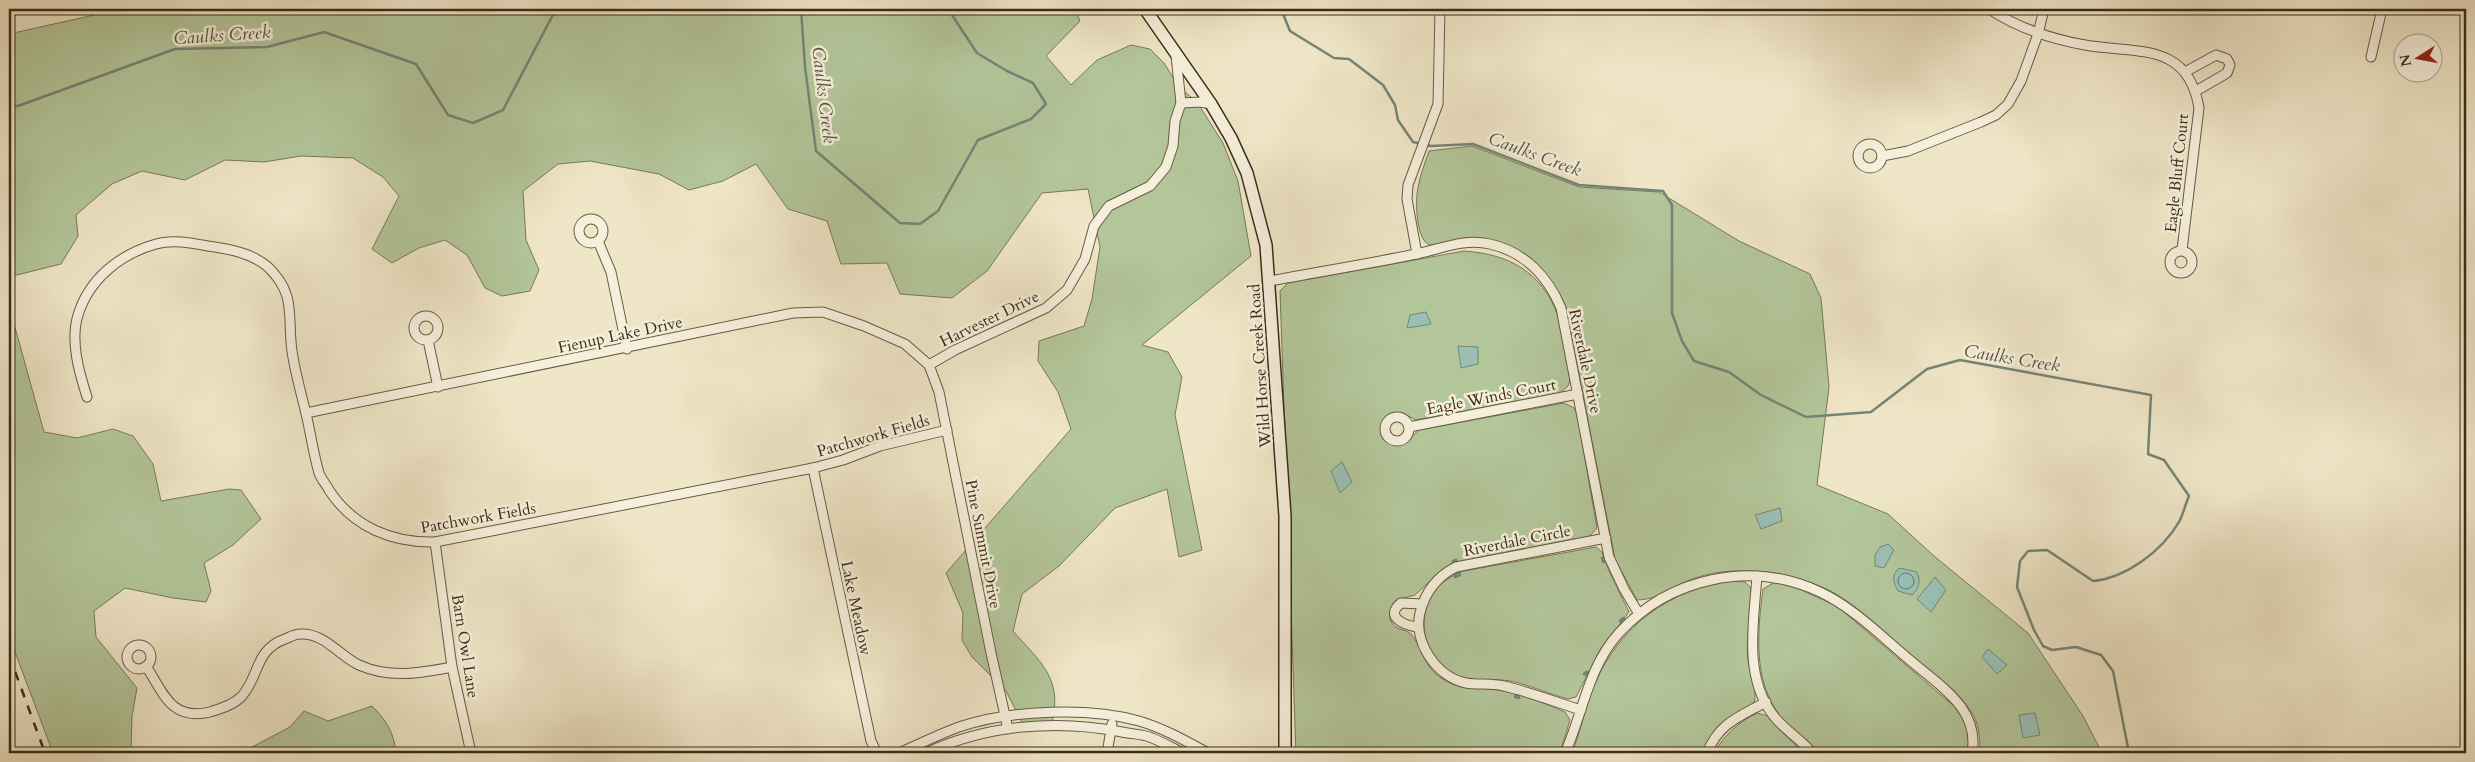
<svg xmlns="http://www.w3.org/2000/svg" width="2475" height="762" viewBox="0 0 2475 762" font-family="Cardo,serif">
  <style>
    .green { fill: #b3c69a; stroke: #787958 }
    .water { fill: #9ac0b6; stroke: #748576 }
    .lines { fill: none; stroke-linecap: round; stroke-linejoin: round }
    .shore { stroke: #6b7666; stroke-width: 1 }
    .stream { stroke: #748576; stroke-width: 2.5 }
    .street-casing { stroke: #695a43; stroke-width: 11 }
    .secondary-casing { stroke: #3c2c17; stroke-width: 14 }
    .street { stroke: #f5efdb; stroke-width: 9 }
    .secondary { stroke: #f5efdb; stroke-width: 11 }
    .rail { stroke: #3c2c17; stroke-width: 2.5; stroke-dasharray: 9 9; stroke-linecap: butt }
    .labels { text-anchor: middle; stroke-width: 5; stroke-linejoin: round; paint-order: stroke }
    .street-label { font-size: 16px; fill: #3c2c17; stroke: #f5efdb }
    .water-label { font-size: 18px; font-style: italic; fill: #54513f; stroke: #f5efdb }
  </style>
  <rect width="100%" height="100%" fill="#efe6c7"/>
  <filter id="stains"><feTurbulence type="fractalNoise" baseFrequency=".004" numOctaves="4"/><feColorMatrix values="0 0 0 0 .2 0 0 0 0 .09 0 0 0 0 .02 0 0 0 .5 -.17"/></filter>
  <radialGradient id="worn" r=".72"><stop offset=".6" stop-color="#630" stop-opacity="0"/><stop offset="1" stop-color="#630" stop-opacity=".3"/></radialGradient>
  <g class="green">
    <path d="M121,9H1075L1080,21L1046,56L1071,85L1097,60L1131,45L1150,49L1164,63L1179,87L1197,102L1223,143L1238,181L1251,256L1142,345L1168,352L1182,377L1175,415L1202,550L1179,557L1167,489L1115,508L1059,566L1022,594L1013,631C1040,662 1063,678 1052,723L1027,732L1006,691L972,657L962,640L963,613L946,573L1071,429L1058,392L1038,361L1039,341L1084,326L1092,299L1100,247L1088,189L1042,193L987,271L952,298L900,294L887,263L841,264L827,221L788,209L756,164L723,181L689,190L659,174L590,161L558,164L523,191L526,240L539,270L530,291L502,296L485,288L467,255L445,240L419,248L392,263L372,249L399,196L383,177L353,158L301,156L264,162L225,160L185,180L142,171L112,184L76,215L78,236L61,264L9,277V34Z"/>
    <path d="M1472,146L1579,187L1659,192L1739,241L1810,274L1821,298L1829,387L1817,485L1888,514L1934,556L2028,633L2083,716L2102,753H1980C1980,738 1979,722 1970,710C1957,689 1933,674 1915,658C1887,635 1855,601 1822,587C1798,577 1774,571 1748,571C1727,570 1705,573 1685,582C1668,589 1656,600 1637,600L1615,559L1566,307C1554,283 1537,260 1512,249C1503,245 1442,244 1430,245C1416,241 1415,201 1418,188C1420,175 1425,163 1429,151Z"/>
    <path d="M1464,251C1509,254 1542,272 1558,316C1566,336 1566,360 1570,380L1568,386L1560,393L1416,420L1403,413H1392L1382,422L1383,437L1394,445L1403,444L1419,430L1564,403L1574,408L1577,413L1597,528L1590,536L1462,561L1441,571L1415,595L1396,600C1389,607 1386,620 1396,627C1400,630 1406,630 1410,633C1419,641 1423,664 1437,675C1458,692 1479,686 1503,691C1524,694 1546,704 1565,712L1570,720L1560,753H1296L1280,291L1288,283Z"/>
    <polygon points="9,306 44,432 77,438 113,429 133,436 153,464 161,501 229,489 241,490 261,519 233,545 204,563 211,591 206,602 173,598 125,588 94,611 96,637 137,688 132,716 131,753 53,753 9,636"/>
    <path d="M1596,547L1602,552L1609,571L1629,612L1600,650L1576,697L1568,699C1549,694 1530,685 1510,681C1495,678 1479,682 1464,678C1436,671 1420,641 1425,613C1429,591 1444,578 1464,571Z"/>
    <path d="M1733,581L1745,582L1751,588C1753,612 1745,636 1748,660C1750,675 1758,689 1754,703C1732,714 1712,731 1702,753H1572C1581,731 1585,706 1595,684C1619,626 1671,588 1733,581Z"/>
    <path d="M1775,582L1799,589L1837,606L1955,707C1967,722 1970,734 1968,753H1817C1808,742 1797,735 1787,724C1752,688 1757,635 1763,589Z"/>
    <path d="M372,706C386,720 394,732 396,753H241L290,727L304,711L328,721Z"/>
    <path d="M1757,713L1768,716L1776,726L1804,753H1714C1724,735 1739,722 1757,713Z"/>
  </g>
  <g class="water">
    <polygon points="1426,312 1431,324 1407,328 1410,315"/>
    <polygon points="1458,346 1478,347 1478,364 1461,368"/>
    <polygon points="1342,462 1352,482 1340,493 1331,471"/>
    <polygon points="1780,508 1782,521 1761,529 1755,515"/>
    <polygon points="1888,544 1894,550 1884,568 1875,566 1875,555 1880,547"/>
    <path d="M1899,568L1917,572C1921,581 1919,589 1912,595L1898,591C1893,582 1891,576 1899,568Z"/>
    <polygon points="1935,577 1946,590 1931,612 1917,599"/>
    <polygon points="1988,649 2007,665 1997,674 1982,657"/>
    <polygon points="2035,713 2040,735 2023,738 2019,715"/>
  </g>
  <g class="lines">
    <circle class="shore" cx="1906" cy="581" r="8"/>
    <g class="stream">
      <polyline points="801,9 805,67 816,151 900,223 920,224 938,211 978,140 1031,119 1046,104 1033,83 1007,71 977,53 948,9"/>
      <path d="M1281,9L1290,31L1334,58L1349,59L1383,85L1395,105L1398,120L1413,142L1431,146L1473,144L1579,185L1663,191L1672,205V313L1682,341L1694,361L1729,372L1761,395L1806,417L1871,412L1927,369L1960,360L2151,395L2148,454L2164,460L2189,496C2185,505 2183,515 2179,522C2162,551 2126,578 2093,581L2047,550L2028,551L2020,561L2017,587L2034,630L2043,646L2052,650L2076,647L2101,655L2113,671L2129,753"/>
      <polyline points="9,106 18,106 175,49 267,47 324,32 416,64 448,115 473,123 503,110 556,9"/>
      <polygon points="1605,557 1606,561 1603,562 1602,558"/>
      <polygon points="1456,560 1457,562 1453,564 1453,561"/>
      <polygon points="1459,572 1460,575 1455,577 1454,574"/>
      <polygon points="1623,618 1625,620 1622,623 1620,621"/>
      <polygon points="1586,672 1588,672 1586,675 1584,674"/>
      <polygon points="1516,694 1519,695 1519,698 1515,697"/>
      <polyline points="9,745 12,753"/>
    </g>
    <defs>
      <g id="street">
        <path d="M1989,9C2018,28 2051,39 2085,45C2136,54 2188,41 2199,108L2182,250"/>
        <polyline points="2371,57 2382,9"/>
        <polyline points="2185,72 2216,55 2227,59 2230,65 2227,73 2196,91"/>
        <polyline points="1181,103 1201,102 1211,104"/>
        <circle cx="1870" cy="156" r="12"/>
        <polyline points="1882,156 1908,151 1981,122 1996,115 2008,104 2021,81 2038,34 2044,9"/>
        <circle cx="591" cy="231" r="12"/>
        <polyline points="598,241 611,272 627,349"/>
        <circle cx="2181" cy="262" r="11"/>
        <polyline points="1417,254 1407,199 1408,185 1438,104 1440,9"/>
        <path d="M1270,281C1318,272 1367,264 1416,254C1441,249 1464,238 1490,244C1525,252 1548,277 1561,308L1609,557L1624,589L1639,614"/>
        <circle cx="426" cy="328" r="12"/>
        <polyline points="428,340 438,387"/>
        <polyline points="929,365 955,350 1046,308 1067,290 1085,259 1094,226 1109,206 1150,186 1166,167 1173,146 1175,121 1181,103 1176,56"/>
        <path d="M87,397C79,372 70,341 78,315C89,279 120,254 156,244C172,239 192,243 208,246C229,249 252,253 268,267C297,295 287,316 292,351C295,373 302,396 307,418C311,436 314,456 319,473C321,479 326,484 329,490C353,527 392,543 435,542L813,468L843,460L880,446L947,430"/>
        <polyline points="306,413 793,313 823,312 864,326 905,344 929,365 939,392 991,653 1008,729"/>
        <circle cx="1397" cy="429" r="12"/>
        <polyline points="1409,427 1578,394"/>
        <polyline points="813,468 871,741 877,753"/>
        <polyline points="435,542 452,667 471,753"/>
        <path d="M1757,576C1754,621 1743,676 1773,715C1784,730 1801,739 1812,753"/>
        <path d="M1417,627C1404,625 1384,617 1401,603L1422,604"/>
        <circle cx="139" cy="657" r="12"/>
        <path d="M146,666C164,694 171,721 210,712C220,709 233,705 241,697C260,677 254,650 285,639C290,637 295,634 300,634C325,633 338,655 359,665C390,679 421,673 452,667"/>
        <path d="M1581,710C1555,702 1530,692 1504,686C1491,683 1478,685 1466,683C1436,677 1413,641 1420,613C1425,592 1436,577 1456,567L1606,538"/>
        <path d="M899,753C920,744 941,733 962,726C1011,710 1089,707 1139,721C1163,728 1186,741 1208,753"/>
        <path d="M926,753C986,725 1057,719 1122,732C1131,734 1143,734 1152,738C1162,742 1173,748 1183,753"/>
        <polyline points="1107,753 1112,724"/>
        <path d="M1565,753C1583,713 1588,667 1619,633C1670,577 1752,560 1820,592C1854,608 1882,637 1911,661C1940,686 1980,709 1972,753"/>
        <path d="M1707,753C1719,723 1739,717 1766,702"/>
      </g>
      <polyline id="secondary" points="1145,9 1211,104 1231,138 1247,173 1266,245 1285,516 1285,753"/>
    </defs>
    <use href="#street" class="street-casing"/>
    <use href="#secondary" class="secondary-casing"/>
    <use href="#street" class="street"/>
    <use href="#secondary" class="secondary"/>
    <polyline class="rail" points="9,655 45,753"/>
  </g>
  <g class="labels">
    <g class="street-label">
      <text transform="translate(2176 173) rotate(-84)" y="6">Eagle Bluff Court</text>
      <text transform="translate(989 318) rotate(-26)" y="6">Harvester Drive</text>
      <text transform="translate(620 334) rotate(-12)" y="6">Fienup Lake Drive</text>
      <text transform="translate(1586 361) rotate(78)" y="6">Riverdale Drive</text>
      <text transform="translate(1259 366) rotate(-94)" y="6">Wild Horse Creek Road</text>
      <text transform="translate(1491 396) rotate(-11)" y="6">Eagle Winds Court</text>
      <text transform="translate(873 435) rotate(-16)" y="6">Patchwork Fields</text>
      <text transform="translate(478 517) rotate(-10)" y="6">Patchwork Fields</text>
      <text transform="translate(1517 540) rotate(-11)" y="6">Riverdale Circle</text>
      <text transform="translate(984 544) rotate(79)" y="6">Pine Summit Drive</text>
      <text transform="translate(857 608) rotate(78)" y="6">Lake Meadow</text>
      <text transform="translate(466 646) rotate(81)" y="6">Barn Owl Lane</text>
    </g>
    <g class="water-label">
      <text transform="translate(222 35) rotate(-4)" y="6">Caulks Creek</text>
      <text transform="translate(824 95) rotate(83)" y="6">Caulks Creek</text>
      <text transform="translate(1535 154) rotate(20)" y="6">Caulks Creek</text>
      <text transform="translate(2012 358) rotate(9)" y="6">Caulks Creek</text>
    </g>
  </g>
  <rect width="2475" height="762" fill="none" stroke="#efe6c7" stroke-width="30"/>
  <rect x="10" y="10" width="2455" height="742" fill="none" stroke="#3c2c17" stroke-width="2.5"/>
  <rect x="15" y="15" width="2445" height="732" fill="none" stroke="#3c2c17"/>
  <g transform="translate(2418 58) rotate(259)"><circle r="24" fill="#f5efdb" stroke="#aba18d"/>
  <path d="M0-4L9 19L0 12L-9 19Z" fill="#8f2418"/>
  <text y="-8" font-size="14" font-weight="bold" text-anchor="middle" fill="#3c2c17">N</text>
  </g>
  <rect width="100%" height="100%" filter="url(#stains)"/>
  <rect width="100%" height="100%" fill="url(#worn)"/>
</svg>
